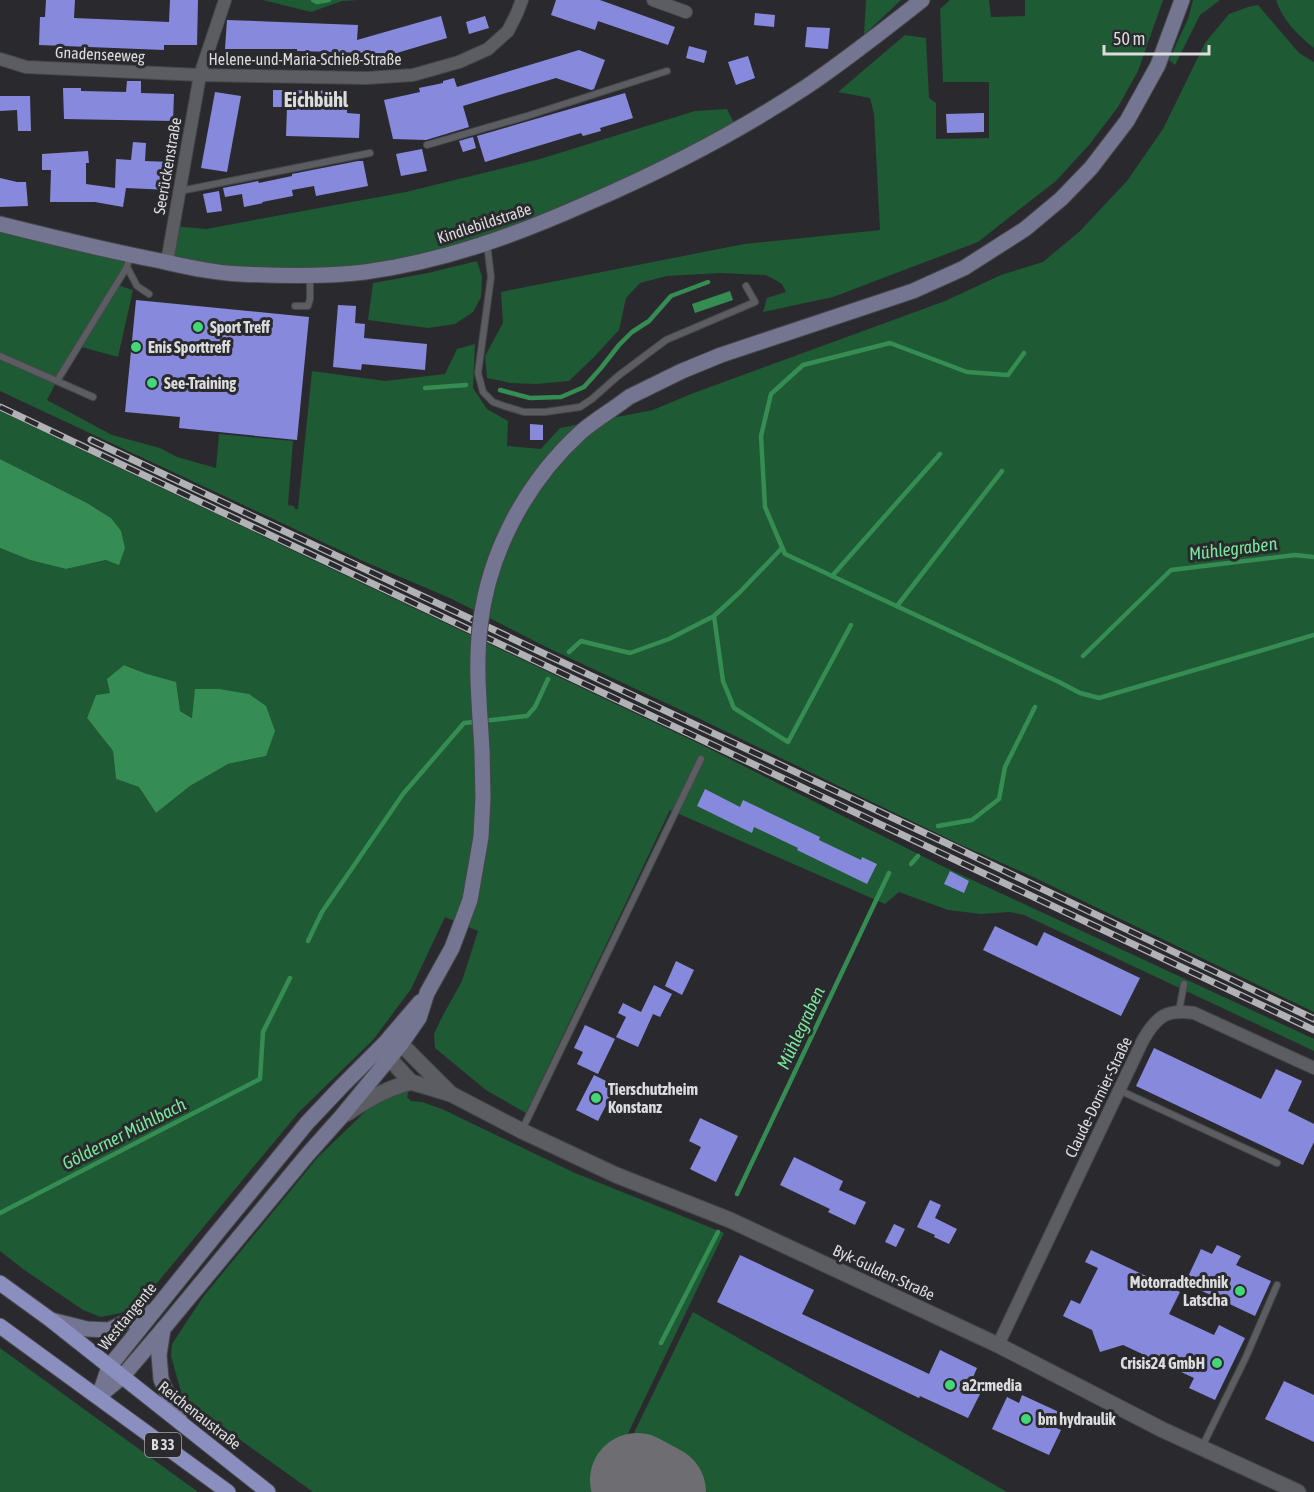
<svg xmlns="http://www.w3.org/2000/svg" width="1314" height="1492" viewBox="0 0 1314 1492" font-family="'Asap Condensed',sans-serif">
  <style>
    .green { fill: #1e5a33; fill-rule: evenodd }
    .water { fill: #358d53 }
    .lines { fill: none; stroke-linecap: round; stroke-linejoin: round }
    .stream { stroke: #358d53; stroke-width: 4.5 }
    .taxiway { stroke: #6e6e72; stroke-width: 38 }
    .runway { stroke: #6e6e72; stroke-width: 94 }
    .building { fill: #878adc }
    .service-casing { stroke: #46474a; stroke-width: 8 }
    .minor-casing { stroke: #46474a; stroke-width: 14 }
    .tertiary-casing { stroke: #46474a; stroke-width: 17 }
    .secondary-casing { stroke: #46474a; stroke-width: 17 }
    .primary-casing { stroke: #46474a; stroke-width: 17 }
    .service { stroke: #5c5d62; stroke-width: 6 }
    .minor { stroke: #5c5d62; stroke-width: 12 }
    .tertiary { stroke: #5c5d62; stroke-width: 15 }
    .secondary { stroke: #747691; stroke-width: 15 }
    .primary { stroke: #8b8fc0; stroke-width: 15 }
    .rail-casing { stroke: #b1b2b5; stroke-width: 7 }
    .rail { stroke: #2a2a2e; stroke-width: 4.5; stroke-dasharray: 14; stroke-linecap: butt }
    .secondary-bridge-casing { stroke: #46474a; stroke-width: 17; stroke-linecap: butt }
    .secondary-bridge { stroke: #747691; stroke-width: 15 }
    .poi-dot { fill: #44d77a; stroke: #2a2a2e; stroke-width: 2 }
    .labels { text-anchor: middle; stroke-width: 6; stroke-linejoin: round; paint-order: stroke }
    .shield { fill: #2a2a2e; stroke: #a6a7a9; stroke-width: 1.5 }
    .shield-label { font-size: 15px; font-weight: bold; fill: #dbdcde }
    .street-label { font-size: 16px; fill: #dbdcde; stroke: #2a2a2e }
    .poi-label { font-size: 16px; font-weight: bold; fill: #dbdcde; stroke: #2a2a2e; text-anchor: start }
    .water-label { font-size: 18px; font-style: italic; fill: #78e99a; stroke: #2a2a2e }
    .quarter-label { font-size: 20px; font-weight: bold; fill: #dbdcde; stroke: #2a2a2e }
  </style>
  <rect width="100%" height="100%" fill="#2a2a2e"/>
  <g class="green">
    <polygon points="263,0 359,0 342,1 311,12"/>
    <polygon points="866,0 901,0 864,35"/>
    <polygon points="950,0 989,0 991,17 1025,16 1025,0 1163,0 1138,71 1118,107 1089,145 1056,181 1025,205 978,242 833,297 763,312 767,298 786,292 782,284 766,275 721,273 667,276 640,283 626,298 619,330 594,357 569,381 536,384 511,383 487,378 485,356 503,323 501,292 744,244 880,230 874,114 870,98 838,92 905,35 926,38 929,98 936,103 936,139 989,138 989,82 943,82 940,9"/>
    <polygon points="1193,0 1220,0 1200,15 1175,65 1169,60 1188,19"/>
    <path d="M1276,0H1314V48C1298,36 1282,19 1276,0Z"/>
    <polygon points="1258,5 1299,53 1314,62 1314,1012 1031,876 959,844 700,719 546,647 452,599 363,561 0,391 0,224 130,255 117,285 133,290 118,357 78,346 57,381 47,400 112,435 160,448 177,457 216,468 219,434 293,441 288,505 294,506 295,509 298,509 312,371 385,381 445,374 457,349 475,344 473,388 487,409 508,421 507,446 541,449 560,428 653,410 691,394 945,301 1001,275 1043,262 1079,232 1127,181 1163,129 1205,43 1229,14 1248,7"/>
    <polygon points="727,109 734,123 660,170 477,247 310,275 167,262 173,226 206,229 406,192 540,159 695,111"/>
    <polygon points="477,261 482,277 481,297 473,312 455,324 428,328 368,320 373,283 428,273"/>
    <path d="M0,411L706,747L938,864L1314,1039V1051L1024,915L1010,912L981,914L948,910L899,892L885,904L670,810L526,1113L486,1090L435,1048L434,1034L441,1019L462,981L478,931L445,917L411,989L373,1040L299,1112L143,1300L125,1312L101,1317L83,1310L23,1269L0,1251V548L30,560L66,569L107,560L111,518L87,503L0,459ZM125,665L147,674L180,711L266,756L228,764L190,786L156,813L139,787L116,779L113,751L87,718L96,695L111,693Z"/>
    <polygon points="411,1082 407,1097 411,1101 422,1102 442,1109 575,1173 724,1233 600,1492 313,1492 183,1399 171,1356 172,1344 203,1297 318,1157 368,1109 387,1096"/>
    <polygon points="693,1312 1007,1492 605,1492"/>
    <polygon points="0,1348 198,1492 0,1492"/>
  </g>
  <g class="water">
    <polygon points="730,291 733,300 695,313 692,304"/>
    <polygon points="0,459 87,503 111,518 121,531 125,548 119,565 106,560 66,569 30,560 0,548"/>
    <polygon points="124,665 147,674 176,682 180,711 192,718 195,689 219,689 249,694 266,706 275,731 266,756 228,764 190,786 156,813 139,787 116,779 113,751 87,718 96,695 110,693 107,679"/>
  </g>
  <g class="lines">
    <g class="stream">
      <polyline points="313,0 317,2 329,0"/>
      <polyline points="1024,353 1008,375 967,372 890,343 803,365 771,394 761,436 765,507 785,554 1059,682 1080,693 1099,698 1314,635"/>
      <polyline points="425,388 466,385"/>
      <polyline points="500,390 530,398 561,397 584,387 601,368 619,345 632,332 649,321 671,296 708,282"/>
      <polyline points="832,576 940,454"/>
      <polyline points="897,606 1002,471"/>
      <polyline points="714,616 723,681 734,708 788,742 851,625"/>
      <polyline points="569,652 581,641 630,653 669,639 714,616 740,592 782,548"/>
      <polyline points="1083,656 1171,570 1295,555 1314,557"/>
      <polyline points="938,826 972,820 999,799 1005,767 1035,707"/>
      <polyline points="911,864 918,856"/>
      <polyline points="308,941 322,912 403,794 464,723 527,716 535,707 548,679"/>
      <polyline points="737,1194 889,873"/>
      <polyline points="0,1213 260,1079 263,1032 290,978"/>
      <polyline points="661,1343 718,1232"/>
    </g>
    <polyline class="taxiway" points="633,1492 637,1480"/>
    <polyline class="runway" points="637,1480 659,1492"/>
  </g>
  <g class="building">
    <polygon points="46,0 75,0 74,18 169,22 170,0 198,0 197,45 164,45 164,50 39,45 40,17 45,17"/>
    <polygon points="556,0 600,0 675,27 668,45 598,21 595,30 551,15"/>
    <polygon points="755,13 775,15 774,27 754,25"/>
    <polygon points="441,16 447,38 370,61 370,53 297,51 297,49 225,49 227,20 358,25 357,40"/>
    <polygon points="485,16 489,28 469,34 466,22"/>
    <polygon points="807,27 830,28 828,49 805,47"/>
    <polygon points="689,46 707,51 704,63 686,58"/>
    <polygon points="579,50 605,60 594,89 591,90 556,78 463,106 469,127 426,140 393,139 384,100 420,92 419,88 443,83 443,81 454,78 457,87"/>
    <polygon points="748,56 755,78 736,85 728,62"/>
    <polygon points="127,81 141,81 141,93 174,94 173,121 64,119 63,88 81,88 81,91 126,92"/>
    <polygon points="273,90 347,91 347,113 360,114 359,138 286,136 287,107 273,107"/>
    <polygon points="215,92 241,96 227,172 201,168"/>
    <polygon points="625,93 633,118 600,128 601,131 583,136 581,133 485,162 477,136"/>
    <polygon points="0,96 30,96 31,131 18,131 17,110 0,111"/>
    <polygon points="984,113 984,132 947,133 946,114"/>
    <polygon points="473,137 476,148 463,152 459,141"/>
    <polygon points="133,142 146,143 145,161 170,162 169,190 126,188 123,207 95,202 50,202 51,170 42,170 42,154 88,151 89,163 86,163 86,184 115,188 116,159 131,160"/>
    <polygon points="422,149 427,171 401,176 396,154"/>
    <polygon points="358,161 363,161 368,186 316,196 314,186 292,190 293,196 262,202 263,203 244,207 242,194 225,197 223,188 258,181 259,183 292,176 292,174"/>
    <polygon points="0,178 17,182 26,182 28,206 0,207"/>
    <polygon points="219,191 222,211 207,213 203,194"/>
    <polygon points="136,300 309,317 297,440 179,428 180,417 125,412"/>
    <polygon points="338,305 356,306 355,323 365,324 364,338 427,344 425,370 362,364 361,370 333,367"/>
    <polygon points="530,424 543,425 543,440 530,440"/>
    <polygon points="705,789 740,807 743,800 820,837 819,840 861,860 862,857 877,864 867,884 797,850 798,848 754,827 752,833 697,806"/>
    <polygon points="950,871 969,881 964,893 944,884"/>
    <polygon points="995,926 1037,946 1044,932 1140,978 1121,1016 983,950"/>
    <polygon points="676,961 694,970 682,995 665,986"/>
    <polygon points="654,985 672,994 660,1017 653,1014 638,1047 616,1037 626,1017 618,1013 623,1003 641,1012"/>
    <polygon points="585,1025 615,1039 598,1074 577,1064 583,1052 574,1048"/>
    <polygon points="1154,1048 1261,1099 1276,1069 1302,1081 1288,1111 1314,1124 1314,1142 1303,1165 1136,1086"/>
    <polygon points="594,1075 616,1086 598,1121 576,1110"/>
    <polygon points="700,1118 738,1136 716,1182 690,1169 701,1147 689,1141"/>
    <polygon points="794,1157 843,1181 839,1190 866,1202 855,1225 828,1212 830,1209 780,1185"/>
    <polygon points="930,1200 941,1205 935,1218 957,1229 949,1244 934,1237 935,1235 917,1227"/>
    <polygon points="894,1224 905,1229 896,1247 885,1242"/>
    <polygon points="1217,1245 1241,1256 1236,1265 1271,1281 1255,1316 1185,1283 1201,1249 1212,1254"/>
    <polygon points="1091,1250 1180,1292 1169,1314 1214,1335 1219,1325 1245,1338 1215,1400 1189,1388 1194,1378 1123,1345 1100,1352 1092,1330 1063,1316 1071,1300 1080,1304 1098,1268 1085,1262"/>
    <polygon points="740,1255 814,1290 802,1314 929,1374 940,1350 977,1368 971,1382 983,1388 968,1418 920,1396 919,1398 717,1302"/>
    <polygon points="1284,1381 1314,1395 1314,1442 1265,1419"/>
    <polygon points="1022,1395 1059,1412 1052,1426 1061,1430 1049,1455 992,1429 1007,1397 1019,1403"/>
  </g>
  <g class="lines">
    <defs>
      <g id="service">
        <polyline points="427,145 527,116 667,71"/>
        <polyline points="180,191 370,153"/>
        <polyline points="487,244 491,277 478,373 483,392 493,402 504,406 524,412 545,412 580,407 592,399 618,376 666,340 755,302 746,286"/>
        <polyline points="127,267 137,286 149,294"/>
        <polyline points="295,306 308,306 310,299 310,275"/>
        <polyline points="0,356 93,397"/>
        <polyline points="57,381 127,267 130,255"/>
        <polyline points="1179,1011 1184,984"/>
        <polyline points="1119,1090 1277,1163"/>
        <polyline points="522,1130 701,759"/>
        <polyline points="1202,1447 1246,1357 1277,1285"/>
      </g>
      <g id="minor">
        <polyline points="653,0 686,12"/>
        <polyline points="0,59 26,67 200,75 367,78 413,75 459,62 488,49 508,31 517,13 522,0"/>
        <polyline points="167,262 200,75 225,0"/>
        <path d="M998,1345L1143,1040C1157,1016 1166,1009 1194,1013L1314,1068"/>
      </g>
      <g id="tertiary">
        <polyline points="451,1094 401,1044 385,1043 389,1058 411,1082 451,1094 522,1131 616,1175 730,1220 998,1345 1163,1430 1298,1492"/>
        <path d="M346,1114C368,1099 386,1089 411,1082"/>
      </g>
      <g id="secondary">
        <path d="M0,224C52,237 104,250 156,260C184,266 212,273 240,274C281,276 325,277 365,272C445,261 516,235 590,202C664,170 738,132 806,87C846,60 884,30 922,0"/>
        <polyline points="629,397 682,371 721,355 913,291 964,268 1025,229 1061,199 1091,168 1127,121 1158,65 1182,0"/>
        <polyline points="51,1320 87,1329 109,1330 138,1316 154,1311"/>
        <polyline points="163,1329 159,1355 161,1379 166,1391 176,1406 180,1422"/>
        <polyline points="99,1396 109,1367 212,1239 307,1123 342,1086 385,1043 420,1002"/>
        <polyline points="98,1397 122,1377 163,1329 308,1154 341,1117 401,1044 419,1018 427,993 452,948 470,900 481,837 483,797 482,751"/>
      </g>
      <g id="primary">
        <polyline points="0,1283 51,1320 268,1492"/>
        <polyline points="0,1326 228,1492"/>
      </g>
    </defs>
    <use href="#service" class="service-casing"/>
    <use href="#minor" class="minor-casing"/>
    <use href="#tertiary" class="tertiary-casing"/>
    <use href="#secondary" class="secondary-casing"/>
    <use href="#primary" class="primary-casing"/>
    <use href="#service" class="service"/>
    <use href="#minor" class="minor"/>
    <use href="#tertiary" class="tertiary"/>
    <use href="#secondary" class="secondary"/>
    <use href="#primary" class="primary"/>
    <defs>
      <g id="rail">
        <polyline points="0,407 1314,1030"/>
        <polyline points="91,440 944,842 1314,1019"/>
      </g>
    </defs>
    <use href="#rail" class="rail-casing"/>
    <use href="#rail" class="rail"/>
    <defs>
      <path id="secondary-bridge" d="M482,751C480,710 475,668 480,627C488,553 526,482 581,432C596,419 614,409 629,397"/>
    </defs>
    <use href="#secondary-bridge" class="secondary-bridge-casing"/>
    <use href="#secondary-bridge" class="secondary-bridge"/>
  </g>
  <g class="poi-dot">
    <circle cx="198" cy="327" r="6"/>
    <circle cx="136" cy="347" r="6"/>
    <circle cx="152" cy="383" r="6"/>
    <circle cx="596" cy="1098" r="6"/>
    <circle cx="1240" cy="1291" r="6"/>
    <circle cx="1217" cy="1363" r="6"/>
    <circle cx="950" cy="1385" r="6"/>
    <circle cx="1026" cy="1419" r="6"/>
  </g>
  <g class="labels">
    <rect class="shield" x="145" y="1433" width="36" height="24" rx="4.5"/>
    <g class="shield-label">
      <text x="163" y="1450">B 33</text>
    </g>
    <g class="street-label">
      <text transform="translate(100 54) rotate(3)" y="6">Gnadenseeweg</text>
      <text x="305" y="65">Helene-und-Maria-Schieß-Straße</text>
      <text transform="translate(167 166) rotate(-80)" y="6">Seerückenstraße</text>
      <text transform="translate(484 223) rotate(-18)" y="6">Kindlebildstraße</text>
      <text transform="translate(1098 1097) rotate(-64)" y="6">Claude-Dornier-Straße</text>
      <text transform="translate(884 1272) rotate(25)" y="6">Byk-Gulden-Straße</text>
      <text transform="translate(127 1316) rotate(-51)" y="6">Westtangente</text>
      <text transform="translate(200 1415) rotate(38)" y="6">Reichenaustraße</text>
    </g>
    <g class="poi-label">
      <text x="210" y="333">Sport Treff</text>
      <text x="148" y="353">Enis Sporttreff</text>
      <text x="164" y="389">See-Training</text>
      <text x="608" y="1095">Tierschutzheim<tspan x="608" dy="18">Konstanz</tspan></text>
      <text x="1228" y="1288" text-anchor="end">Motorradtechnik<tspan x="1228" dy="18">Latscha</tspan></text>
      <text x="1205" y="1369" text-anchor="end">Crisis24 GmbH</text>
      <text x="962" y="1391">a2r:media</text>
      <text x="1038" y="1425">bm hydraulik</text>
    </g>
    <g class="water-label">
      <text transform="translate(1233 549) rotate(-7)" y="6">Mühlegraben</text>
      <text transform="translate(801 1028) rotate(-65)" y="6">Mühlegraben</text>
      <text transform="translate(124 1134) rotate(-27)" y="6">Gölderner Mühlbach</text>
    </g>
    <g class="quarter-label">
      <text x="316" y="107">Eichbühl</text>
    </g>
  </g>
  <path d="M1104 45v9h105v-9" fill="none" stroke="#dbdcde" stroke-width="3"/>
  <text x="1113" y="45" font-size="18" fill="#dbdcde" stroke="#2a2a2e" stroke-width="4.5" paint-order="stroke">50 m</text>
</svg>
